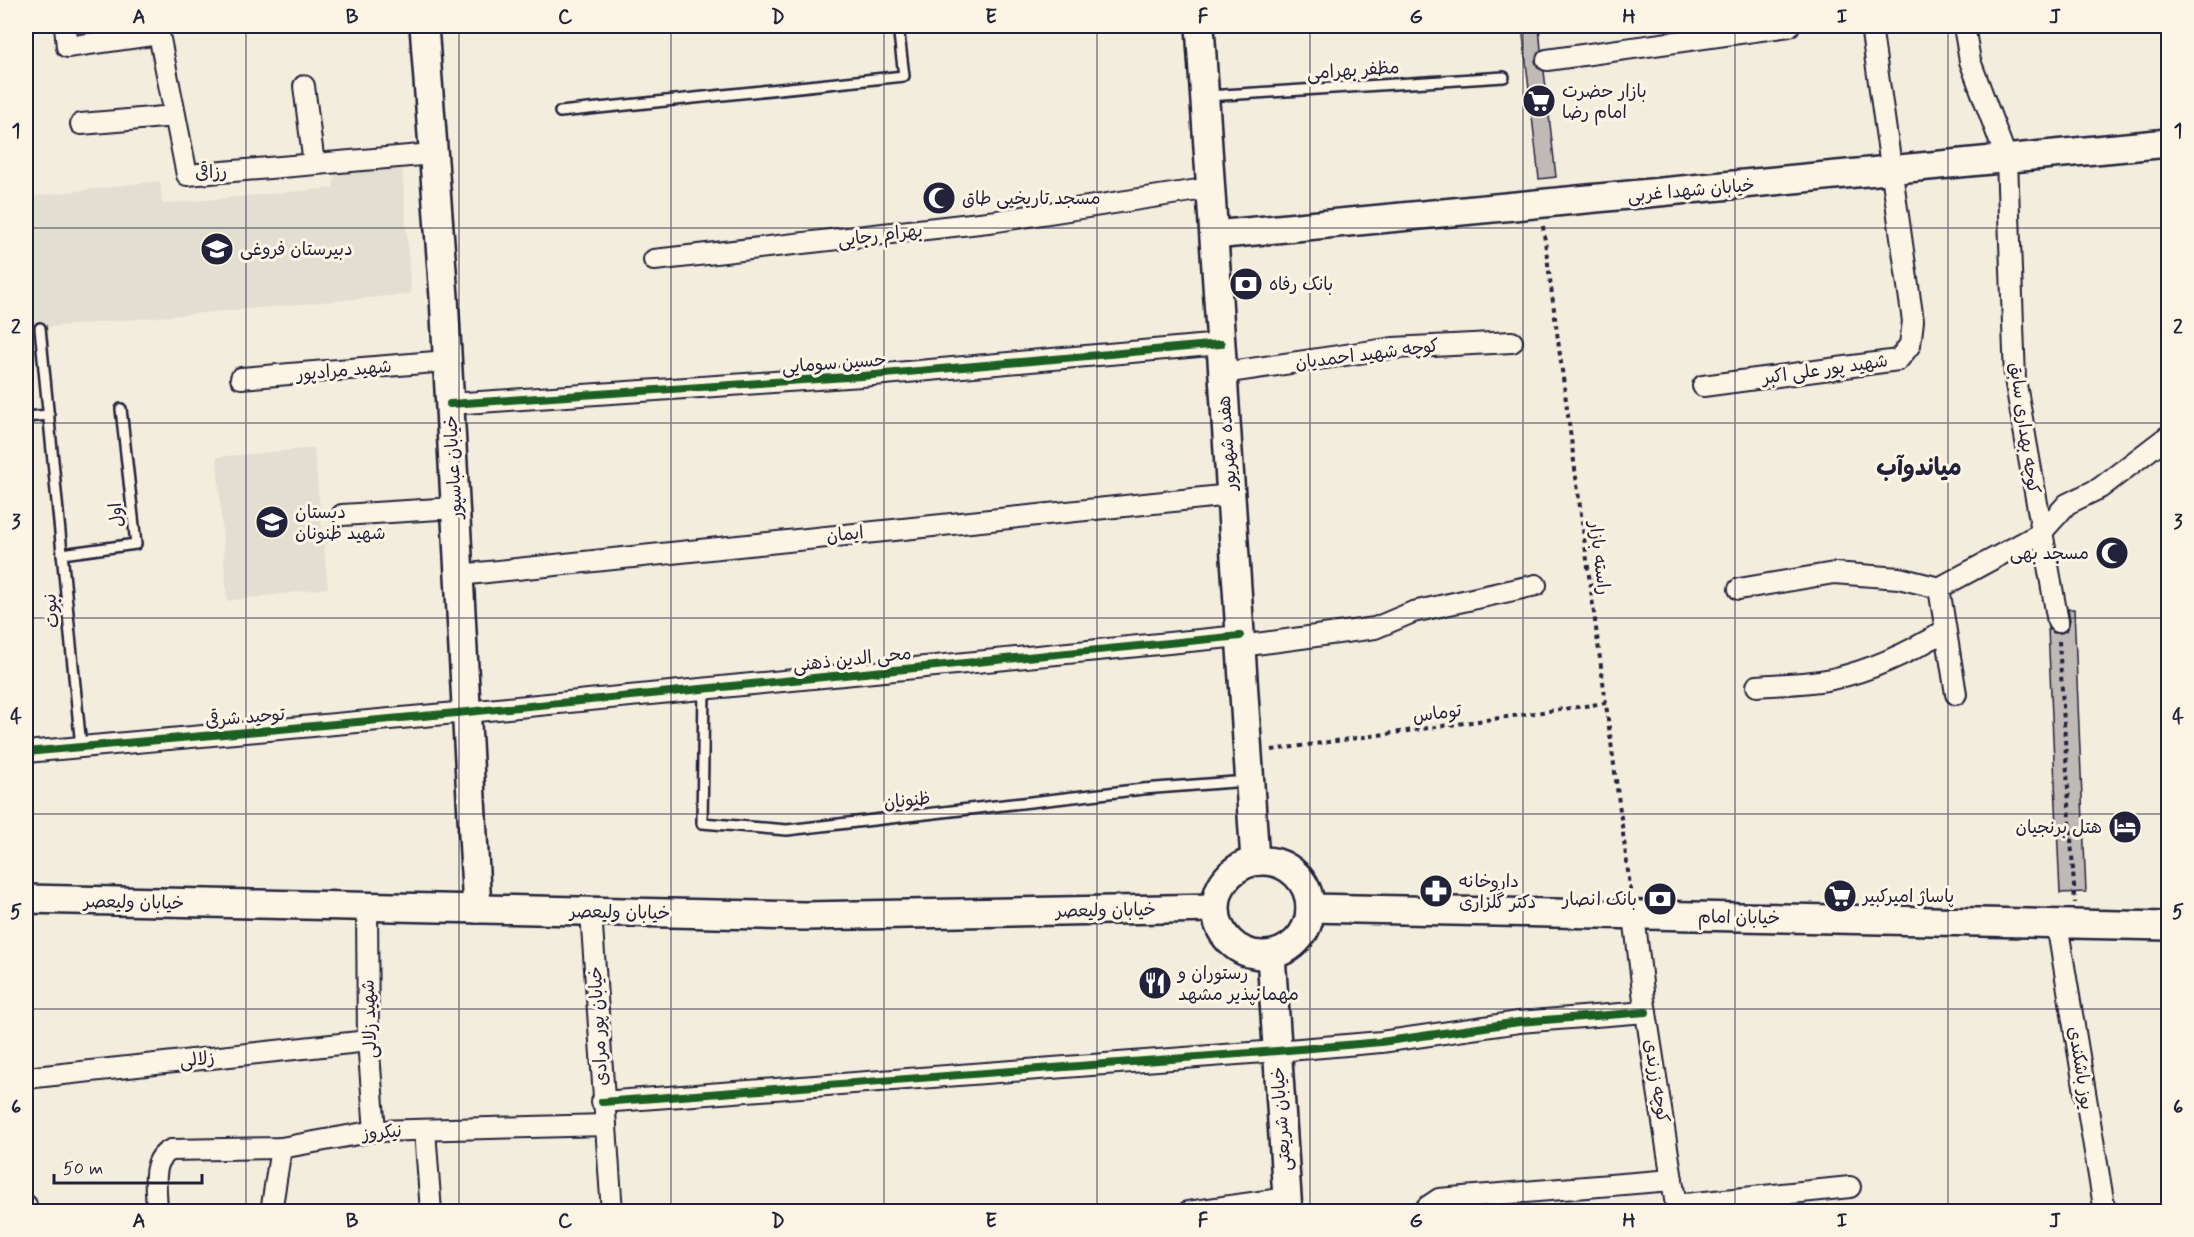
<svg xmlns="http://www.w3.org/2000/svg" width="2194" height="1237" viewBox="0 0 2194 1237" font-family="Mynerve,'Playpen Sans Arabic',sans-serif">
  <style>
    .built { fill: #e3ded2 }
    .building { fill: #bfbab6; stroke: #22223b; stroke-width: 1.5 }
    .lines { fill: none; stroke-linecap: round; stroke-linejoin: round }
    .lane-casing { stroke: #22223b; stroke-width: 14 }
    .street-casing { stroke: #22223b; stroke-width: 24 }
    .secondary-casing { stroke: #22223b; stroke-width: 32 }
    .path { stroke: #22223b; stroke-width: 4; stroke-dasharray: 4.5 4.5; stroke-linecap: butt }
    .lane { stroke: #fcf5e5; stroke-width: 9 }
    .street { stroke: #fcf5e5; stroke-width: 20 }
    .secondary { stroke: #fcf5e5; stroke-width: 27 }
    .cycleway-casing { stroke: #fcf5e5; stroke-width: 11 }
    .cycleway { stroke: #1b5e20; stroke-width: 8 }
    .grid { fill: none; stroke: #22223b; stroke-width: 1.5; stroke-opacity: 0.55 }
    .labels { text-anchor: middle; stroke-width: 6; stroke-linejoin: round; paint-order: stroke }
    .street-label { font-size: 18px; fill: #22223b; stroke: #fcf5e5 }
    .poi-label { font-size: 18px; fill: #22223b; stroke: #fcf5e5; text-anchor: start }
    .district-label { font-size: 24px; font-weight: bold; fill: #22223b; stroke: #fcf5e5 }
    .neatline { fill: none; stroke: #22223b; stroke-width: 2 }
    .grid-label { font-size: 20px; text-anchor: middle; font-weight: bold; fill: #22223b }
  </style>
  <rect width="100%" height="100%" fill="#f3edde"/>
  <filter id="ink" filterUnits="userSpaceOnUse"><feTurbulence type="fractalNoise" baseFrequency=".0167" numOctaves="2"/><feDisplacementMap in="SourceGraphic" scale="12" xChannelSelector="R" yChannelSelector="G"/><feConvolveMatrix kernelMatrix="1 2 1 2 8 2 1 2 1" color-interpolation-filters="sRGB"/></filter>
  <g filter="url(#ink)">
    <g class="built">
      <polygon points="402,166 411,294 26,329 26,197 160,181 162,204 333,188 336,169"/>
      <polygon points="314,448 328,588 227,601 217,457"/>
    </g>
    <g class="building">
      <polygon points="1522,26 1539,26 1541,50 1535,61 1538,68 1544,71 1556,177 1539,179"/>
      <polygon points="2068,609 2074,609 2086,892 2060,893 2048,628 2054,633 2066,631 2070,620"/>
    </g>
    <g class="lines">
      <defs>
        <g id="lane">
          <polyline points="1207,96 1504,77"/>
          <polyline points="560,112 904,76 898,26"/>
          <polyline points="40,328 81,747"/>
          <polyline points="26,417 49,415"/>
          <polyline points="62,554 136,544 121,409"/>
          <polyline points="704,689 702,823 787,830 1143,789 1247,781"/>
        </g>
        <g id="street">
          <polyline points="65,26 67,47 159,34 187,175 433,154"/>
          <polyline points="1964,26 1970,61 2007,160 2015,379 2058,622"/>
          <polyline points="1547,60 1789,26"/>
          <polyline points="304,86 314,164"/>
          <polyline points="81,124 175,116"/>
          <polyline points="654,260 997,221 1211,188"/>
          <polyline points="1223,373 1393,348 1512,342"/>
          <polyline points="241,378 447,361"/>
          <polyline points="1703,386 1898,360 1910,345 1913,321 1871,26"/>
          <polyline points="450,404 862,376 1221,344"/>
          <polyline points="342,515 455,508"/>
          <polyline points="459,575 1231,495"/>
          <polyline points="1939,588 1956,694"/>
          <polyline points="1739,589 1834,573 1899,578 1939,588 2041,533 2067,504 2100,488 2168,436"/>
          <polyline points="1241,646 1375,628 1413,612 1536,585"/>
          <path d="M1757,686C1781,684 1808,684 1832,679C1872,670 1909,653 1944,631"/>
          <polyline points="26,752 467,712 1240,636"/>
          <polyline points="367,907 368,1041 375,1131"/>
          <polyline points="591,912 612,1212"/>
          <polyline points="1634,915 1644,1000 1677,1212"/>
          <polyline points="2057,924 2105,1212"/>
          <polyline points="26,1078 368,1041"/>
          <polyline points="602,1102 1277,1051 1381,1042 1519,1022 1646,1012"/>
          <polyline points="425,1130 431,1212"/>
          <polyline points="26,1205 26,1212"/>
          <polyline points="1676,1205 1850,1187"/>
          <path d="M157,1212C157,1190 149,1160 171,1150L281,1148L375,1131L606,1125"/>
          <polyline points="271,1212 281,1148"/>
          <polyline points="1188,1212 1287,1198"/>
          <polyline points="1426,1212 1427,1207 1439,1199 1672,1180"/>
        </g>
        <g id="secondary">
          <polyline points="424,26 444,297 477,909"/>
          <polyline points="1200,26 1255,861"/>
          <polyline points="1214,235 2168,143"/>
          <circle cx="1263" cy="908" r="47"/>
          <polyline points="26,899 805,916 1215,908"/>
          <polyline points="1310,908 2168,926"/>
          <polyline points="1271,955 1288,1212"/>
        </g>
      </defs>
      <use href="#lane" class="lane-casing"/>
      <use href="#street" class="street-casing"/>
      <use href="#secondary" class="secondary-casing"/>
      <g class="path">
        <polyline points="1543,226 1631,894"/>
        <polyline points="2059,641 2075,903"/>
        <polyline points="1272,750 1606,703"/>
      </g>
      <use href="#lane" class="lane"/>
      <use href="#street" class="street"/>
      <use href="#secondary" class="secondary"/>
      <defs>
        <g id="cycleway">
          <polyline points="450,404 862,376 1221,344"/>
          <polyline points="26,752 467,712 1240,636"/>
          <polyline points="602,1102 1277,1051 1381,1042 1519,1022 1646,1012"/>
        </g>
      </defs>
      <use href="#cycleway" class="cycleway-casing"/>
      <use href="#cycleway" class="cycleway"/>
    </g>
  </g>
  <path class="grid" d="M246,26V1212M459,26V1212M671,26V1212M884,26V1212M1097,26V1212M1310,26V1212M1523,26V1212M1735,26V1212M1948,26V1212M26,228H2168M26,423H2168M26,618H2168M26,814H2168M26,1009H2168"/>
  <defs>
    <symbol id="supermarket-disc" viewBox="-11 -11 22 22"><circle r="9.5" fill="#22223b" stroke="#fcf5e5"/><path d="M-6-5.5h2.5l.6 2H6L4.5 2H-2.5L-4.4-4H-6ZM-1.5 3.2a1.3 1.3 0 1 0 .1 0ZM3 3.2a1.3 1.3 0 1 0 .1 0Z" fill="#fff"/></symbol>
    <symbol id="mosque-disc" viewBox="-11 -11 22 22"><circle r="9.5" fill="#22223b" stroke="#fcf5e5"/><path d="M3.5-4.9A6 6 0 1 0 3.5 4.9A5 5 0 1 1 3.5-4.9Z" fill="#fff"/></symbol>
    <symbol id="school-disc" viewBox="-11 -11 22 22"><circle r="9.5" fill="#22223b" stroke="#fcf5e5"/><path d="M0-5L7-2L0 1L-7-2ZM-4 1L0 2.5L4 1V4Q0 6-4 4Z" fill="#fff"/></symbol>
    <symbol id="bank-disc" viewBox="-11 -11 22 22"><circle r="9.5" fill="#22223b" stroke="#fcf5e5"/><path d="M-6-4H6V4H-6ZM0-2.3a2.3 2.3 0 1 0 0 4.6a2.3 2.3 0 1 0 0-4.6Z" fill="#fff"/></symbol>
    <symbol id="hotel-disc" viewBox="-11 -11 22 22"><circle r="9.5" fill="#22223b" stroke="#fcf5e5"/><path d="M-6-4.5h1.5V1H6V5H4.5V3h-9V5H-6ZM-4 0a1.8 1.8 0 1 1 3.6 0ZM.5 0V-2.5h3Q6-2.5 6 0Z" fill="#fff"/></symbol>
    <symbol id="pharmacy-disc" viewBox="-11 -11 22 22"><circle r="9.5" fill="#22223b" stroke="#fcf5e5"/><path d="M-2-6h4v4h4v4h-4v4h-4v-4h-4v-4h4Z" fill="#fff"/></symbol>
    <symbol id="restaurant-disc" viewBox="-11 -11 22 22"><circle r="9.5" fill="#22223b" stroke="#fcf5e5"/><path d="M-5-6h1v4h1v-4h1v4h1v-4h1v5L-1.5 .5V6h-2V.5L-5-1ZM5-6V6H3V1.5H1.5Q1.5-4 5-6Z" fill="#fff"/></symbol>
  </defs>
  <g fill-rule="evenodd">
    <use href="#supermarket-disc" x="1520" y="82" width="38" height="38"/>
    <use href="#mosque-disc" x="920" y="179" width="38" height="38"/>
    <use href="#school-disc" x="198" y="230" width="38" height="38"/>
    <use href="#bank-disc" x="1227" y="265" width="38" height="38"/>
    <use href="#school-disc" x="253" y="503" width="38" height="38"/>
    <use href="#mosque-disc" x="2093" y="534" width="38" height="38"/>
    <use href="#hotel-disc" x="2106" y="808" width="38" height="38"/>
    <use href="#pharmacy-disc" x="1417" y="872" width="38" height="38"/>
    <use href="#supermarket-disc" x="1821" y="877" width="38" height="38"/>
    <use href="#bank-disc" x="1641" y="880" width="38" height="38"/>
    <use href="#restaurant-disc" x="1136" y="964" width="38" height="38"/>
  </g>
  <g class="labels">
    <g class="street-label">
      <text transform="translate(1353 70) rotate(-4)" y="6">مظفر بهرامی</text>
      <text transform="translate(211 172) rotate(-3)" y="6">رزاقی</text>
      <text transform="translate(1691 190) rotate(-5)" y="6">خیابان شهدا غربی</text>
      <text transform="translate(880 235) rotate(-7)" y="6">بهرام رجایی</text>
      <text transform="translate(1367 354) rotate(-7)" y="6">کوچه شهید احمدیان</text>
      <text transform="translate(834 363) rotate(-4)" y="6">حسین سومایی</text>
      <text transform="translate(1825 369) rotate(-8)" y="6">شهید پور علی اکبر</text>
      <text transform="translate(344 370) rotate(-5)" y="6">شهید مرادپور</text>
      <text transform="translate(2025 428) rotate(82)" y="6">کوچه بهداری سابق</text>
      <text transform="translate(1227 443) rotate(-94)" y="6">هفده شهریور</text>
      <text transform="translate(453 467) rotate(-93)" y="6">خیابان عباسپور</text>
      <text transform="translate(116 515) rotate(-96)" y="6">اول</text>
      <text transform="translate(845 534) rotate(-6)" y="6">ایمان</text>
      <text transform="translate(1600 558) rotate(83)" y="6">راسته بازار</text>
      <text transform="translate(51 611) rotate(-96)" y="6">نبوت</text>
      <text transform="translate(852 659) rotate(-6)" y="6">محی الدین ذهنی</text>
      <text transform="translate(1437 713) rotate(-8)" y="6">توماس</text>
      <text transform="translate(245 717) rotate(-5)" y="6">توحید شرقی</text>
      <text transform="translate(907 800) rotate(-6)" y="6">ظنونان</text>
      <text transform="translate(134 902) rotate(1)" y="6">خیابان ولیعصر</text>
      <text transform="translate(1106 910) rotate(-1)" y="6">خیابان ولیعصر</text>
      <text transform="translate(620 912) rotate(1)" y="6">خیابان ولیعصر</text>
      <text transform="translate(1739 917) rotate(1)" y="6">خیابان امام</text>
      <text transform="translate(369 1019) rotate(-92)" y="6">شهید زلالی</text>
      <text transform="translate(598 1026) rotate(-93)" y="6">خیابان پور مرادی</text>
      <text transform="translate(197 1059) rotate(-6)" y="6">زلالی</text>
      <text transform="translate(2081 1068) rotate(81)" y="6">یوز باشکندی</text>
      <text transform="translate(1657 1081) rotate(81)" y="6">کوچه زرندی</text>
      <text transform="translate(1281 1119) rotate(-94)" y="6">خیابان شریعتی</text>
      <text transform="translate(382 1132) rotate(-5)" y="6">نیکروز</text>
    </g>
    <g class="poi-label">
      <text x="1562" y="97">بازار حضرت<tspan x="1562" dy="21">امام رضا</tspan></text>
      <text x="962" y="204">مسجد تاریخیی طاق</text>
      <text x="240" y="255">دبیرستان فروغی</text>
      <text x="1269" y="290">بانک رفاه</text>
      <text x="295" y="518">دبستان<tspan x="295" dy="21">شهید ظنونان</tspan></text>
      <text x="2089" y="559" text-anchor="end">مسجد بهی</text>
      <text x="2102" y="833" text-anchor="end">هتل برنجیان</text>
      <text x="1459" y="887">داروخانه<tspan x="1459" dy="21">دکتر گلزاری</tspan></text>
      <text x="1863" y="902">پاساژ امیرکبیر</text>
      <text x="1637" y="905" text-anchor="end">بانک انصار</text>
      <text x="1178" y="979">رستوران و<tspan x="1178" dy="21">مهمانپذیر مشهد</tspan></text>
    </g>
    <g class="district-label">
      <text x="1919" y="475">میاندوآب</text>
    </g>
  </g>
  <rect width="2194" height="1237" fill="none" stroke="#fcf5e5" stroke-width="66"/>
  <path d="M54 1174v9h148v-9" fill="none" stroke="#22223b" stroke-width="3"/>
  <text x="63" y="1174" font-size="18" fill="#22223b" stroke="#fcf5e5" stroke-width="4.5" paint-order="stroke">50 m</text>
  <rect x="33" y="33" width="2128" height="1171" class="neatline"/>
  <g class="grid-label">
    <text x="139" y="23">A</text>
    <text x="352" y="23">B</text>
    <text x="565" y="23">C</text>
    <text x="778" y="23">D</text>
    <text x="991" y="23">E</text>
    <text x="1203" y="23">F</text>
    <text x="1416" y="23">G</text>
    <text x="1629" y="23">H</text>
    <text x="1842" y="23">I</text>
    <text x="2055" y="23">J</text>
    <text x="16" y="137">1</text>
    <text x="2178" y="137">1</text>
    <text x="16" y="333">2</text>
    <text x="2178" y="333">2</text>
    <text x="16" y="528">3</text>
    <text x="2178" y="528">3</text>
    <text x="16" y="723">4</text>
    <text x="2178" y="723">4</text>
    <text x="16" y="918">5</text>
    <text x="2178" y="918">5</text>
    <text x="16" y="1113">6</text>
    <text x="2178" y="1113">6</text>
    <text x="139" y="1227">A</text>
    <text x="352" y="1227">B</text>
    <text x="565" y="1227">C</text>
    <text x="778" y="1227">D</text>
    <text x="991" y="1227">E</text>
    <text x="1203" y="1227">F</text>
    <text x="1416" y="1227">G</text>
    <text x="1629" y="1227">H</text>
    <text x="1842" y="1227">I</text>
    <text x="2055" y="1227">J</text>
  </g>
</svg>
